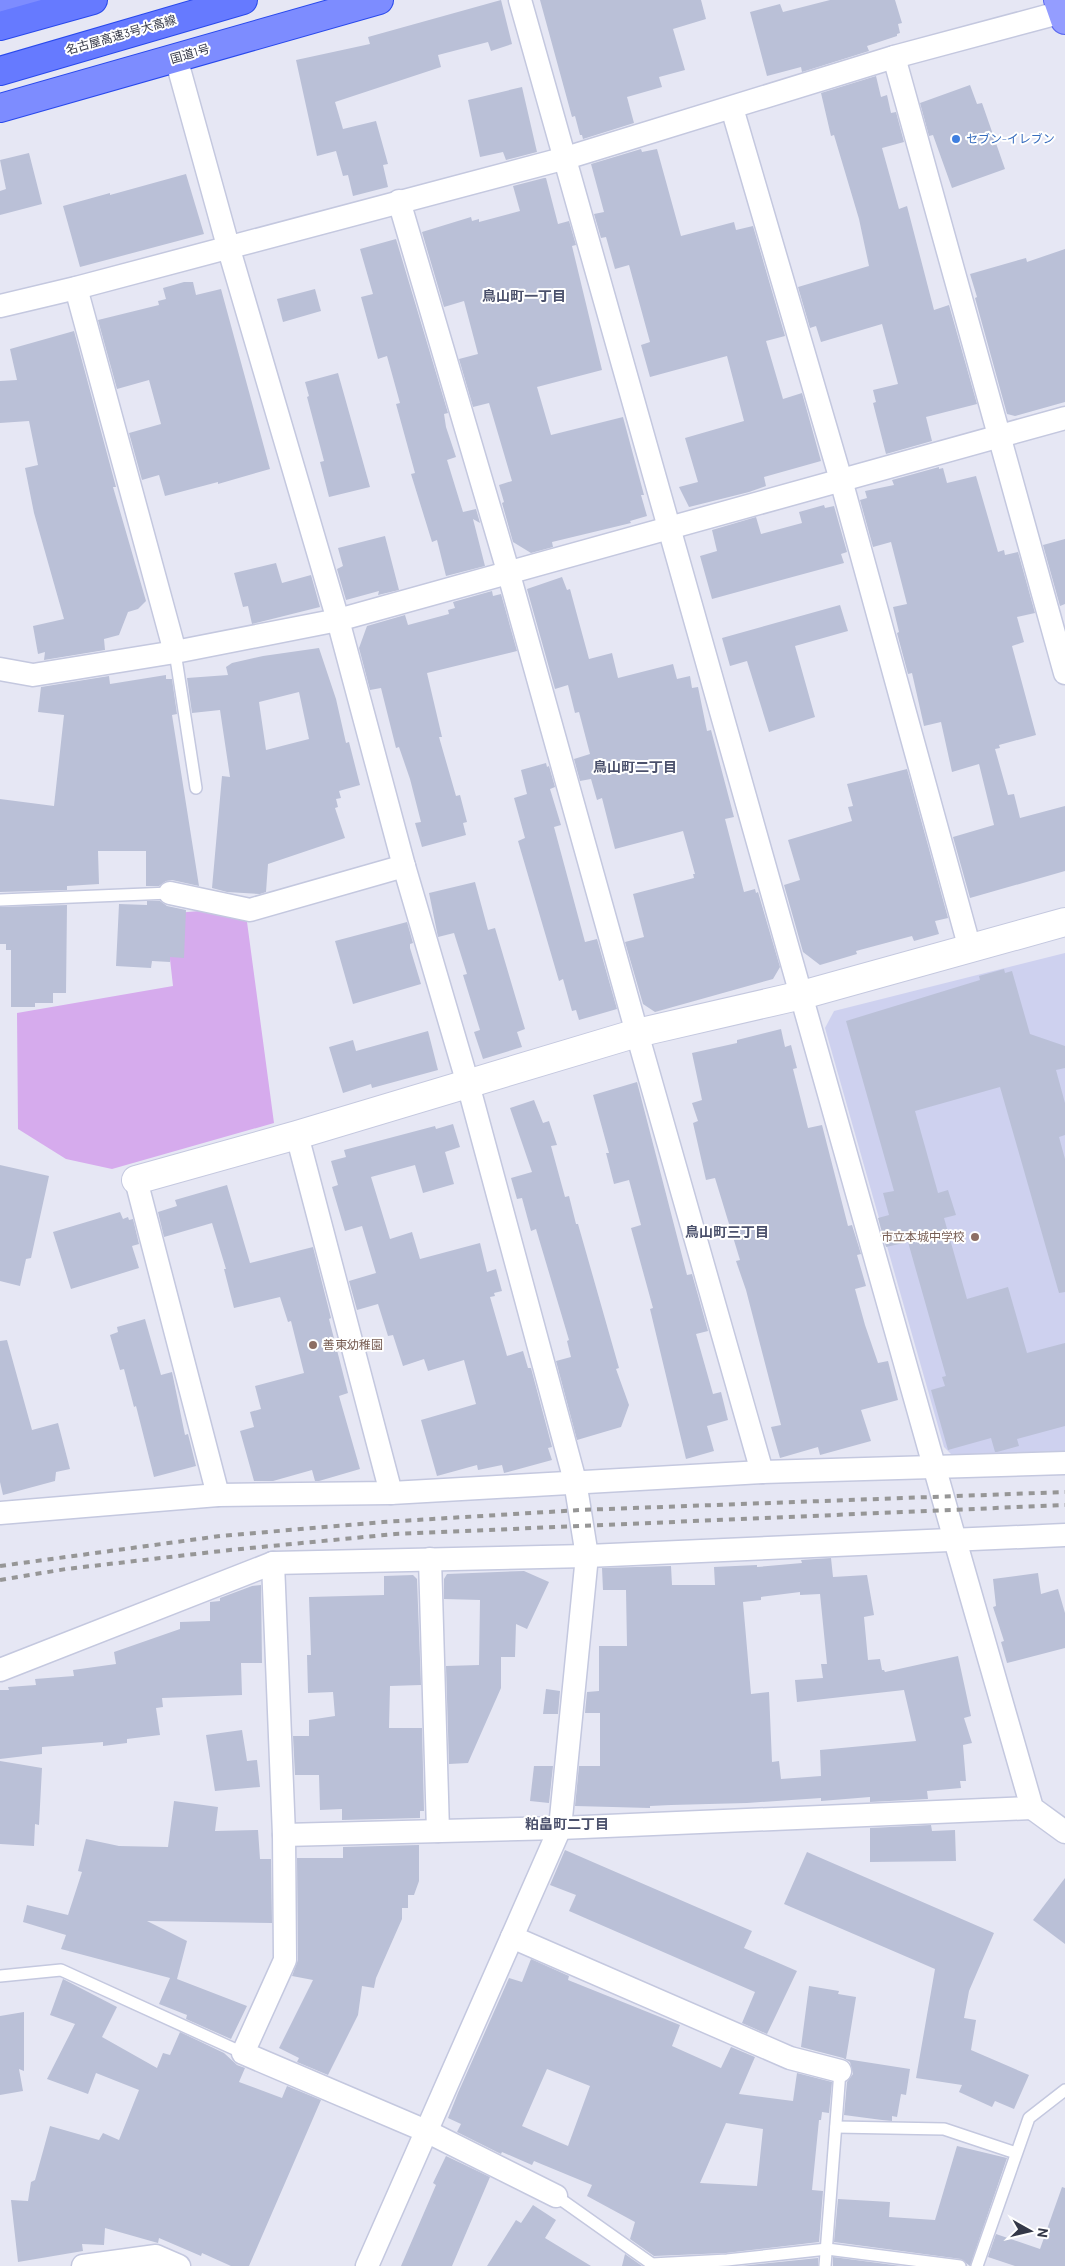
<svg xmlns="http://www.w3.org/2000/svg" width="1065" height="2266" viewBox="0 0 1065 2266" font-family="Barlow,'Noto Sans JP',sans-serif">
  <style>
    .education { fill: #ced1ef }
    .green { fill: #d6abed }
    .building { fill: #bac0d7; fill-rule: evenodd }
    .lines { fill: none; stroke-linecap: round; stroke-linejoin: round }
    .service-casing { stroke: #c4c8df; stroke-width: 14 }
    .minor-casing { stroke: #c4c8df; stroke-width: 25 }
    .tertiary-casing { stroke: #c4c8df; stroke-width: 30 }
    .primary-casing { stroke: #5a68ef; stroke-width: 30 }
    .trunk-casing { stroke: #2949ec; stroke-width: 30 }
    .motorway-casing { stroke: #2949ec; stroke-width: 30 }
    .service { stroke: #fff; stroke-width: 11 }
    .minor { stroke: #fff; stroke-width: 22 }
    .tertiary { stroke: #fff; stroke-width: 28 }
    .primary { stroke: #949dff; stroke-width: 28 }
    .trunk { stroke: #7d8cff; stroke-width: 28 }
    .motorway { stroke: #667aff; stroke-width: 28 }
    .rail { stroke: #969696; stroke-width: 4; stroke-dasharray: 6 6; stroke-linecap: butt }
    .shop-dot { fill: #3f7fe0; stroke: #fff; stroke-width: 2 }
    .education-dot { fill: #8d6e63; stroke: #fff; stroke-width: 2 }
    .labels { text-anchor: middle; stroke-width: 4; stroke-linejoin: round; paint-order: stroke }
    .street-label { font-size: 12px; fill: #343848; stroke: #fff }
    .shop-label { font-size: 12px; fill: #366cbe; stroke: #fff; text-anchor: start }
    .education-label { font-size: 12px; fill: #785e54; stroke: #fff; text-anchor: end }
    .neighbourhood-label { font-size: 14px; font-weight: bold; fill: #4b516c; stroke: #fff }
  </style>
  <rect width="100%" height="100%" fill="#e6e7f4"/>
  <polygon class="education" points="1065,953 1065,1452 954,1457 944,1447 825,1028 834,1011"/>
  <polygon class="green" points="245,907 274,1123 112,1169 66,1159 18,1129 17,1013 173,986 165,914"/>
  <g class="building">
    <polygon points="501,0 512,44 491,51 488,42 438,55 441,67 335,102 343,129 376,121 388,164 383,165 388,187 353,196 348,175 343,176 336,151 317,156 296,60 370,44 368,37"/>
    <polygon points="540,0 701,0 706,19 673,29 685,70 659,77 662,87 627,97 634,123 583,139 582,135 580,135 575,116 572,117"/>
    <polygon points="830,0 895,0 902,23 898,24 900,33 897,34 897,36 867,46 869,51 802,72 801,67 767,76 750,12 780,4 783,12"/>
    <polygon points="876,76 881,97 887,95 891,113 896,112 904,142 882,148 899,209 907,206 934,310 949,305 977,404 926,417 932,441 886,454 873,403 876,402 873,390 898,384 882,324 821,342 816,326 810,328 798,287 869,266 859,219 834,135 831,136 821,93"/>
    <polygon points="970,85 977,104 982,103 1005,169 952,188 933,135 929,136 920,103"/>
    <polygon points="522,87 537,152 506,160 503,152 480,157 468,100"/>
    <polygon points="641,149 642,152 657,149 681,236 734,222 736,230 753,226 785,336 766,341 783,399 802,393 821,461 764,477 766,486 749,492 689,507 679,487 698,482 685,438 744,421 727,356 650,377 641,345 650,342 629,265 615,269 606,237 601,238 594,214 604,212 591,164"/>
    <polygon points="29,153 42,204 0,215 0,191 6,189 0,160"/>
    <polygon points="186,174 204,234 80,267 63,206 110,193 110,195"/>
    <polygon points="544,178 546,178 558,224 569,221 576,245 572,246 602,370 537,387 551,435 623,417 644,495 641,495 647,516 630,521 631,523 552,542 553,547 531,553 513,542 502,503 504,502 499,485 512,481 489,403 473,407 459,359 478,354 464,301 444,307 422,232 471,217 472,221 479,219 479,222 520,211 513,186"/>
    <polygon points="396,239 448,413 444,414 446,427 456,457 447,460 463,512 476,509 480,523 473,519 485,566 446,576 437,540 432,542 411,474 415,473 396,404 400,403 387,356 378,359 361,297 373,294 360,249"/>
    <polygon points="1065,249 1065,402 1015,416 1007,414 975,298 977,297 970,274 1026,258 1027,262"/>
    <polygon points="184,282 193,282 196,295 221,289 270,469 218,484 218,482 165,496 159,475 142,480 129,433 161,424 149,380 117,389 98,320 159,305 158,301 166,299 163,288"/>
    <polygon points="315,289 321,311 283,322 277,299"/>
    <polygon points="74,331 116,487 113,487 146,601 138,609 128,612 119,635 104,639 105,650 44,660 45,652 38,654 33,626 64,619 34,513 25,468 38,465 29,421 0,423 0,381 17,380 10,349"/>
    <polygon points="338,373 370,487 329,497 320,462 324,461 307,397 309,396 305,382"/>
    <polygon points="939,467 939,469 943,468 947,483 976,476 998,552 1004,550 1005,555 1018,552 1035,613 1017,617 1024,642 1012,646 1036,735 999,745 1000,748 995,749 1008,795 1014,794 1020,818 1065,806 1065,871 970,898 953,837 994,825 979,764 952,772 941,722 924,726 912,673 908,674 897,633 899,632 893,607 907,604 891,542 873,547 860,500 867,498 865,491 894,485 892,480"/>
    <polygon points="824,505 825,508 834,506 847,552 841,554 844,563 712,599 700,556 717,551 712,530 756,517 761,534 802,523 799,512"/>
    <polygon points="385,536 399,590 378,595 379,591 346,600 337,569 343,566 338,548"/>
    <polygon points="1065,539 1065,604 1060,606 1043,545"/>
    <polygon points="276,563 282,583 311,575 320,607 252,624 248,606 243,607 234,573"/>
    <polygon points="562,577 567,590 570,589 589,659 612,653 618,678 673,664 677,679 690,676 692,688 698,687 707,731 711,730 734,817 725,819 744,892 755,889 756,893 758,892 780,967 773,979 655,1012 643,1004 625,942 644,937 633,894 694,878 693,874 695,874 683,831 615,849 602,798 597,800 591,779 580,781 574,759 590,754 579,712 575,713 568,685 555,689 527,589"/>
    <polygon points="492,591 493,596 501,594 517,651 427,673 442,737 439,737 456,796 460,795 467,822 463,823 466,835 422,847 415,823 421,822 410,779 399,747 396,748 381,688 370,690 359,648 367,626 405,615 408,625 449,614 448,610 455,608 453,602"/>
    <polygon points="840,605 848,631 795,646 815,717 769,732 747,661 730,666 722,638"/>
    <path d="M319,648L336,699L346,743L349,742L360,785L339,791L341,798L336,799L338,807L335,808L345,838L268,864L266,892L260,894L227,892L212,888L222,776L230,777L220,710L192,713L187,678L228,675L226,667L232,663L263,656ZM299,692L309,739L266,750L259,702Z"/>
    <polygon points="166,675 166,679 172,679 177,714 172,715 199,886 172,880 166,881 159,886 146,886 146,851 98,851 99,884 67,886 67,890 0,892 0,799 54,806 64,715 38,712 41,687 109,676 110,684"/>
    <polygon points="546,763 547,767 549,766 555,787 550,789 561,825 554,827 585,942 597,939 617,1009 579,1020 576,1010 572,1011 563,979 559,981 518,841 525,838 514,798 527,794 521,770"/>
    <polygon points="907,769 948,918 935,921 939,934 914,941 912,936 856,951 857,954 820,965 803,952 784,885 800,880 788,840 852,821 848,807 853,806 847,784"/>
    <polygon points="475,882 488,930 495,928 525,1029 517,1032 522,1047 483,1059 474,1032 480,1030 463,975 467,974 454,933 438,937 429,893"/>
    <polygon points="147,901 160,901 167,906 186,910 184,958 170,957 170,962 152,961 151,968 116,966 119,904 147,905"/>
    <polygon points="67,905 66,993 53,993 53,1003 35,1003 35,1007 11,1007 11,950 6,950 6,944 0,944 0,907"/>
    <polygon points="407,922 413,943 410,944 410,948 421,984 353,1004 335,941"/>
    <polygon points="1004,969 1005,973 1012,971 1030,1034 1065,1046 1065,1068 1056,1070 1065,1103 1065,1135 1059,1137 1065,1159 1065,1292 1059,1293 1000,1087 915,1111 938,1193 948,1190 956,1215 944,1218 967,1299 1008,1287 1027,1353 1065,1343 1065,1426 1017,1439 1019,1446 997,1452 995,1452 991,1438 948,1450 931,1390 945,1386 942,1377 946,1376 908,1242 886,1247 878,1218 889,1215 883,1193 894,1191 846,1021 980,980 979,976"/>
    <polygon points="781,1029 785,1047 791,1045 797,1068 793,1069 808,1128 822,1125 848,1226 852,1225 861,1254 857,1255 866,1286 855,1289 865,1325 878,1363 888,1361 898,1400 861,1410 871,1441 820,1455 818,1447 780,1458 771,1427 781,1425 746,1290 736,1261 740,1260 715,1178 706,1180 693,1123 698,1121 692,1103 702,1100 692,1053 737,1043 737,1040"/>
    <polygon points="428,1031 438,1070 372,1088 371,1084 343,1093 329,1047 353,1040 356,1051"/>
    <polygon points="637,1082 687,1275 692,1274 708,1331 696,1334 713,1394 721,1392 728,1420 707,1426 714,1451 686,1459 650,1309 653,1308 631,1228 641,1225 629,1180 614,1184 606,1153 609,1153 593,1095"/>
    <polygon points="534,1100 543,1123 549,1121 557,1145 551,1146 565,1197 569,1196 576,1224 578,1224 619,1368 616,1369 629,1405 621,1427 577,1440 556,1361 571,1357 567,1341 569,1340 536,1229 531,1231 522,1198 517,1199 511,1178 532,1172 510,1108"/>
    <polygon points="453,1124 460,1147 445,1152 454,1184 423,1193 415,1165 371,1177 390,1239 412,1232 420,1259 480,1243 487,1272 496,1269 502,1291 494,1293 495,1296 490,1297 507,1356 523,1351 528,1368 531,1368 552,1447 548,1448 552,1460 504,1473 502,1465 478,1470 477,1465 437,1476 421,1420 476,1404 464,1360 428,1371 424,1359 403,1366 393,1335 388,1336 378,1304 357,1310 349,1281 376,1273 362,1226 345,1231 332,1187 338,1185 331,1161 346,1157 344,1150 435,1126 436,1129"/>
    <polygon points="0,1165 49,1176 31,1258 26,1259 20,1286 0,1281"/>
    <polygon points="227,1185 250,1263 313,1247 331,1318 329,1319 348,1393 339,1396 360,1469 319,1481 315,1481 312,1470 273,1481 254,1481 240,1431 254,1427 250,1412 261,1409 255,1386 304,1373 291,1321 288,1322 280,1297 234,1308 224,1269 226,1269 212,1223 164,1237 158,1212 177,1206 175,1200"/>
    <polygon points="120,1212 123,1219 128,1217 129,1220 133,1219 139,1244 132,1246 139,1268 71,1289 53,1232"/>
    <polygon points="145,1319 161,1375 172,1372 185,1435 188,1434 196,1466 154,1477 136,1406 134,1407 124,1369 120,1370 110,1335 118,1332 117,1327"/>
    <polygon points="7,1340 32,1430 58,1423 70,1469 56,1472 55,1481 3,1495 0,1482 0,1341"/>
    <path d="M831,1558L833,1577L867,1575L874,1615L864,1617L868,1660L880,1659L882,1670H884L885,1672L958,1656L971,1716L964,1718L972,1743L963,1745L966,1781H960L961,1788L927,1791L928,1799L870,1802V1797L821,1801V1798L747,1803L671,1805L650,1806V1808L575,1806L579,1766H600V1713H585L587,1692L599,1691V1646H627L626,1590H603L602,1568L671,1566L672,1585H715L714,1567L757,1565V1567L802,1563L801,1560ZM800,1592V1595L820,1594L827,1664H821L823,1678L795,1680L797,1702L904,1690L916,1741L820,1750L821,1776L781,1779L779,1761L772,1762L769,1692L751,1694L743,1602L761,1600V1597Z"/>
    <polygon points="524,1571 549,1582 527,1629 516,1624 515,1657 501,1657 501,1688 468,1763 449,1764 446,1666 479,1665 480,1600 444,1599 444,1579 447,1574"/>
    <polygon points="1038,1573 1041,1594 1058,1589 1065,1613 1065,1648 1007,1663 1001,1642 1004,1641 993,1607 996,1606 993,1579"/>
    <polygon points="413,1575 417,1579 421,1685 390,1686 389,1728 422,1728 424,1811 420,1811 420,1818 342,1820 342,1809 320,1810 319,1775 295,1775 293,1736 309,1736 309,1720 335,1716 333,1692 308,1693 307,1655 311,1655 309,1597 384,1595 384,1576"/>
    <polygon points="261,1585 262,1663 241,1663 242,1695 162,1698 163,1707 156,1708 160,1735 127,1739 127,1743 103,1746 103,1742 42,1747 42,1754 0,1759 0,1690 9,1690 8,1687 36,1685 35,1679 74,1676 73,1670 116,1664 114,1652 180,1629 180,1622 210,1621 210,1602 220,1601 220,1598 252,1586"/>
    <polygon points="546,1689 560,1691 558,1714 543,1714"/>
    <polygon points="242,1730 247,1761 257,1760 260,1787 215,1791 206,1735"/>
    <polygon points="0,1761 42,1768 39,1825 35,1824 34,1846 0,1844"/>
    <polygon points="534,1766 553,1766 549,1803 530,1801"/>
    <polygon points="174,1801 218,1807 215,1831 258,1830 260,1859 271,1859 272,1923 147,1921 187,1941 177,1979 247,2006 231,2039 186,2019 187,2015 159,2004 170,1978 61,1949 66,1935 23,1922 27,1905 68,1915 82,1872 78,1871 86,1839 119,1846 168,1847"/>
    <polygon points="931,1825 932,1831 955,1830 956,1861 870,1862 870,1828"/>
    <polygon points="419,1845 419,1881 414,1895 408,1895 408,1908 402,1908 402,1919 376,1978 374,1988 362,1986 358,2015 328,2075 297,2062 299,2058 279,2048 313,1980 292,1976 298,1960 297,1858 343,1858 343,1847"/>
    <polygon points="565,1850 752,1931 744,1948 797,1971 767,2034 742,2023 755,1992 569,1911 576,1895 550,1885"/>
    <polygon points="807,1852 994,1933 969,1991 964,2018 976,2020 971,2050 1029,2075 1014,2109 995,2101 992,2107 959,2092 962,2085 916,2078 935,1969 784,1904"/>
    <polygon points="1065,1878 1065,1944 1033,1920"/>
    <path d="M531,1959L569,1976L568,1980L680,2025L672,2046L721,2068L731,2047L755,2057L739,2094L793,2101L797,2073L832,2082L829,2113L822,2112L821,2120H819L812,2190L823,2191L819,2242L726,2253L654,2256L630,2239L635,2222L587,2196L592,2185L534,2161L532,2165L502,2152L501,2154L457,2132L461,2124L448,2118L458,2093L509,1978L522,1982ZM547,2069L590,2086L568,2146L522,2126ZM726,2123L763,2129L757,2186L700,2183Z"/>
    <polygon points="63,1979 117,2007 102,2037 157,2068 163,2053 170,2055 180,2032 224,2053 237,2065 245,2068 239,2082 282,2098 287,2086 321,2100 249,2266 231,2266 202,2253 201,2256 159,2238 158,2243 105,2228 104,2245 82,2244 83,2251 18,2262 11,2200 28,2201 31,2182 35,2180 50,2126 99,2140 103,2133 119,2140 139,2090 96,2073 88,2094 47,2079 75,2024 50,2015"/>
    <polygon points="809,1986 839,1991 838,1994 856,1997 846,2059 910,2069 906,2095 901,2094 897,2117 892,2116 892,2121 882,2120 844,2115 847,2082 853,2074 850,2062 843,2058 801,2047"/>
    <polygon points="24,2012 24,2071 19,2069 23,2091 0,2095 0,2016"/>
    <polygon points="957,2146 1007,2158 970,2266 961,2259 834,2242 838,2199 890,2202 889,2217 935,2220"/>
    <polygon points="446,2156 490,2177 452,2266 401,2266 436,2185 433,2183"/>
    <polygon points="1062,2187 1065,2188 1065,2266 1015,2266 988,2257 996,2234 1040,2249"/>
    <polygon points="533,2205 556,2220 545,2238 591,2266 487,2266 516,2220 521,2223"/>
    <polygon points="625,2254 642,2266 622,2266"/>
    <polygon points="833,2257 901,2266 833,2266"/>
    <polygon points="818,2258 818,2266 741,2266"/>
  </g>
  <g class="lines">
    <defs>
      <g id="service">
        <polyline points="175,652 196,788"/>
        <polyline points="0,900 170,893"/>
        <polyline points="0,1976 61,1970 243,2053"/>
        <polyline points="836,2127 944,2129 1016,2153"/>
        <polyline points="556,2196 652,2264 727,2260 827,2249 960,2266"/>
        <polyline points="825,2266 840,2071"/>
        <polyline points="977,2266 1029,2118 1065,2090"/>
      </g>
      <g id="minor">
        <polyline points="520,0 955,1540 1032,1808 1065,1832"/>
        <polyline points="894,57 1065,673"/>
        <polyline points="176,58 228,246 338,620 404,866 468,1084 575,1481 587,1556 560,1828 367,2266"/>
        <polyline points="732,108 841,480 970,949"/>
        <polyline points="399,201 508,571 637,1033 762,1472"/>
        <polyline points="76,288 175,652"/>
        <polyline points="0,306 76,288 566,158 894,57 1062,12"/>
        <polyline points="0,669 33,675 175,652 338,620 1065,418"/>
        <polyline points="170,893 250,910 404,866"/>
        <polyline points="297,1135 391,1493"/>
        <polyline points="136,1180 218,1495"/>
        <polyline points="0,1513 218,1495 391,1493 762,1472 1065,1463"/>
        <polyline points="430,1559 438,1831"/>
        <polyline points="273,1563 284,1835 285,1960 243,2053 426,2131 556,2196"/>
        <polyline points="0,1670 273,1563 587,1556 1065,1535"/>
        <polyline points="284,1835 560,1828 1032,1808"/>
        <polyline points="512,1937 790,2058 840,2071"/>
        <polyline points="83,2266 156,2256 179,2266"/>
      </g>
      <polyline id="tertiary" points="136,1180 297,1135 637,1033 802,995 1065,922"/>
      <polyline id="primary" points="1058,0 1065,20"/>
      <g id="trunk">
        <polyline points="0,10 36,0"/>
        <polyline points="0,108 379,0"/>
      </g>
      <g id="motorway">
        <polyline points="0,26 93,0"/>
        <polyline points="0,71 243,0"/>
      </g>
    </defs>
    <use href="#service" class="service-casing"/>
    <use href="#minor" class="minor-casing"/>
    <use href="#tertiary" class="tertiary-casing"/>
    <use href="#primary" class="primary-casing"/>
    <use href="#trunk" class="trunk-casing"/>
    <use href="#motorway" class="motorway-casing"/>
    <use href="#service" class="service"/>
    <use href="#minor" class="minor"/>
    <use href="#tertiary" class="tertiary"/>
    <use href="#primary" class="primary"/>
    <use href="#trunk" class="trunk"/>
    <use href="#motorway" class="motorway"/>
    <g class="rail">
      <polyline points="0,1566 220,1536 383,1522 580,1510 1065,1492"/>
      <polyline points="0,1580 66,1569 230,1550 395,1534 1065,1505"/>
    </g>
  </g>
  <circle class="shop-dot" cx="956" cy="139" r="5"/>
  <g class="education-dot">
    <circle cx="975" cy="1237" r="5"/>
    <circle cx="313" cy="1345" r="5"/>
  </g>
  <g class="labels">
    <g class="street-label">
      <text transform="translate(121 35) rotate(-16)" y="4">名古屋高速3号大高線</text>
      <text transform="translate(190 54) rotate(-16)" y="4">国道1号</text>
    </g>
    <g class="shop-label">
      <text x="966" y="143">セブン-イレブン</text>
    </g>
    <g class="education-label">
      <text x="965" y="1241">市立本城中学校</text>
      <text x="323" y="1349" text-anchor="start">善東幼稚園</text>
    </g>
    <g class="neighbourhood-label">
      <text x="524" y="301">鳥山町一丁目</text>
      <text x="635" y="772">鳥山町二丁目</text>
      <text x="727" y="1237">鳥山町三丁目</text>
      <text x="567" y="1829">粕畠町二丁目</text>
    </g>
  </g>
  <g transform="translate(1030 2231) rotate(98)" stroke="#ffffff" stroke-width="4" paint-order="stroke">
  <path d="M0-4L9 19L0 12L-9 19Z" fill="#343848"/>
  <text y="-8" font-size="14" font-weight="bold" text-anchor="middle" fill="#343848">N</text>
  </g>
</svg>
